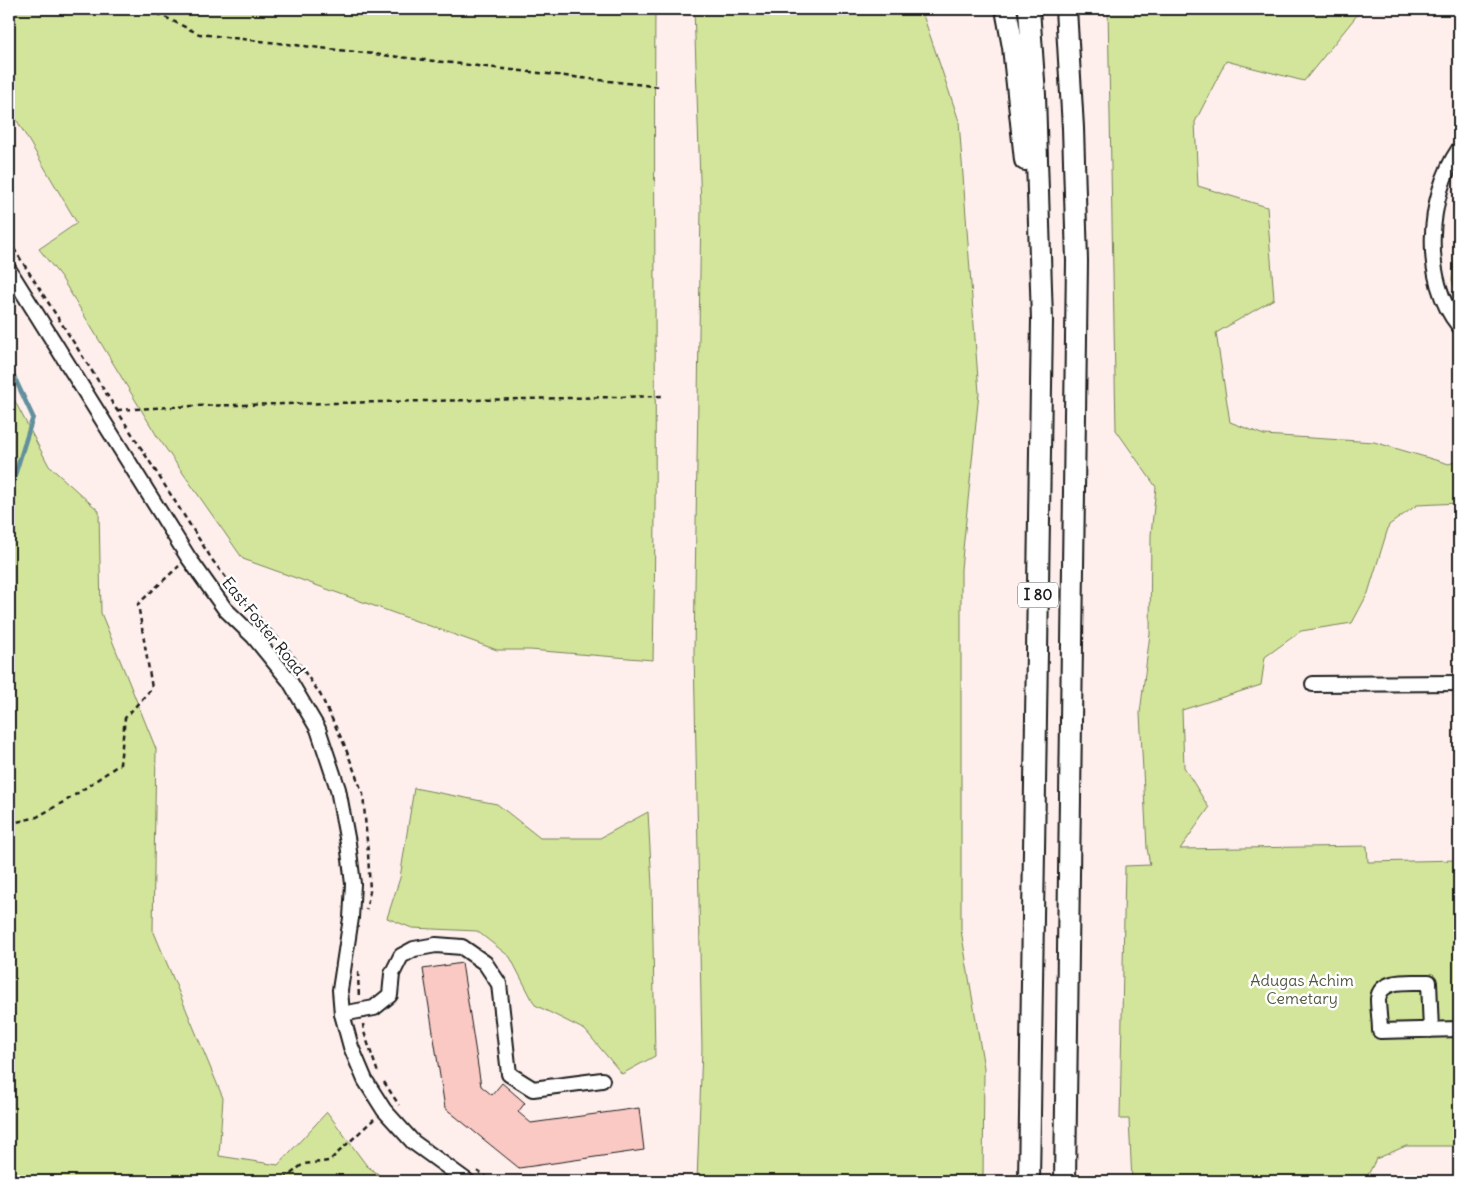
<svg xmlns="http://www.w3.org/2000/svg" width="1468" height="1190" viewBox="0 0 1468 1190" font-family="Delius,sans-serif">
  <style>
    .green { fill: #d3e59a; stroke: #78805b }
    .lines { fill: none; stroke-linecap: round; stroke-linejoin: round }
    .stream { stroke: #628f9c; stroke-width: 4.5 }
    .building { fill: #fac9c3; stroke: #1c1c1c }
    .minor-casing { stroke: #1c1c1c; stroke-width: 18 }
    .highway-casing { stroke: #1c1c1c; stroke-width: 24 }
    .path { stroke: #1c1c1c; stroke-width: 2.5; stroke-dasharray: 5 4; stroke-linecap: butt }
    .minor { stroke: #fff; stroke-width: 14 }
    .highway { stroke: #fff; stroke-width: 20 }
    .labels { text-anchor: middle; stroke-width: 5; stroke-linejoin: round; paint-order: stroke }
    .shield { fill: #fff; stroke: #606060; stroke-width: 1 }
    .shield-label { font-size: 15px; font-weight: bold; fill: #1c1c1c }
    .street-label { font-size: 16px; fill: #1c1c1c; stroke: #fff }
    .park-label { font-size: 16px; fill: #535842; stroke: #fff }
  </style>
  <rect width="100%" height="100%" fill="#feefed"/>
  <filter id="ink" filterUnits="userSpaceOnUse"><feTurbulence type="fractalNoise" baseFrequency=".02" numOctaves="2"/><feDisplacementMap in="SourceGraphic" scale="10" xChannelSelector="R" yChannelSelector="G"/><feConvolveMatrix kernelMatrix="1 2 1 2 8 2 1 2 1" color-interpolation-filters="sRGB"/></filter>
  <g filter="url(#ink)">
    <g class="green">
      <path d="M9,9H655C653,226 658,443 653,660L530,650H497L243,559L157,436L61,277L39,249L77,223L9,107Z"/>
      <polygon points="694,9 921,9 959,121 979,393 961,569 961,930 984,1068 983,1181 697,1181 702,1049 694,652 701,208"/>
      <polygon points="1108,9 1362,9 1304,81 1226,61 1195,122 1198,186 1267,207 1274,299 1216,333 1230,422 1264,435 1374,442 1449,464 1459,460 1459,503 1417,505 1389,525 1368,593 1352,623 1301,631 1265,657 1261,685 1182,710 1184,767 1209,808 1180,849 1367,846 1368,862 1459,860 1459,1146 1406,1146 1376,1159 1365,1181 1132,1181 1129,1119 1120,1119 1125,866 1150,865 1147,848 1140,713 1150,634 1151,535 1156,487 1116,430"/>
      <polygon points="1459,216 1459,297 1452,280"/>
      <polygon points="9,390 49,466 99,511 101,613 156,749 153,930 223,1098 219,1156 278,1165 327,1112 367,1166 388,1181 9,1181"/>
      <polygon points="414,788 497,804 540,838 600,838 648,812 652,885 655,1056 622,1074 585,1030 535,1005 510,957 477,931 412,928 387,918 400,878"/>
    </g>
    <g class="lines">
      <polyline class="stream" points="9,366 33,417 9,494"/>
    </g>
    <polygon class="building" points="462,963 481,1086 492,1095 502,1083 525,1103 518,1112 531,1123 639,1108 644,1150 519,1168 445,1108 423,969"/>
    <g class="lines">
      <defs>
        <g id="minor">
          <path d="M1459,149C1427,196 1421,280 1459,326"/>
          <polyline points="9,270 188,557 225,609 254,637 289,680 318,729 338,789 348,843 353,884 351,918 340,990 342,1014 351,1047 365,1080 384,1110 413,1142 467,1181"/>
          <polyline points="1313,684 1459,683"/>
          <polyline points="342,1014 374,1008 390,995 392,974 401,956 414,949 436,945 462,947 485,963 499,984 509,1074 533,1089 602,1080"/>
          <path d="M1431,1030L1429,982C1414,983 1380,977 1378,999C1378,1009 1380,1020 1380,1031L1459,1029"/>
        </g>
        <g id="highway">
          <polyline points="1006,9 1013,47 1025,160"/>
          <polyline points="1029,1181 1042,320 1035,95 1029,9"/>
          <polyline points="1065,1181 1077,261 1073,128 1066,9"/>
        </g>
      </defs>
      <use href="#minor" class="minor-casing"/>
      <use href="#highway" class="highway-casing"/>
      <g class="path">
        <polyline points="149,9 199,34 661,87"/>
        <polyline points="9,241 213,561 241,597 292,654 320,694 344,744 363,794 368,853 370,891 366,910"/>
        <polyline points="117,410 192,406 663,396"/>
        <polyline points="9,824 37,817 72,797 120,764 125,718 152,688 138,604 179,566"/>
        <polyline points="358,972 359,999"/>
        <polyline points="363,1024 364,1032 378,1073"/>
        <polyline points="384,1082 399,1105"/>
        <polyline points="477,1171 493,1181"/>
        <polyline points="286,1181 287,1177 303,1164 329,1161 374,1119"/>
      </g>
      <use href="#minor" class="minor"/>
      <use href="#highway" class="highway"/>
    </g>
  </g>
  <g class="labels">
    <rect class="shield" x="1018" y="582.5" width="40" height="25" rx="4"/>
    <g class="shield-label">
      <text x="1038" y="600">I 80</text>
    </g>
    <g class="street-label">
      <text transform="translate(264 626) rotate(51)" y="6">East Foster Road</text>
    </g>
    <g class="park-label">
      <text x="1302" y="986">Adugas Achim<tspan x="1302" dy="18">Cemetary</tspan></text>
    </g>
  </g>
  <rect width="1468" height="1190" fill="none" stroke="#fff" stroke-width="30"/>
  <rect x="15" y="15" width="1438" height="1160" fill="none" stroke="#1c1c1c" stroke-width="2" filter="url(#ink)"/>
</svg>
